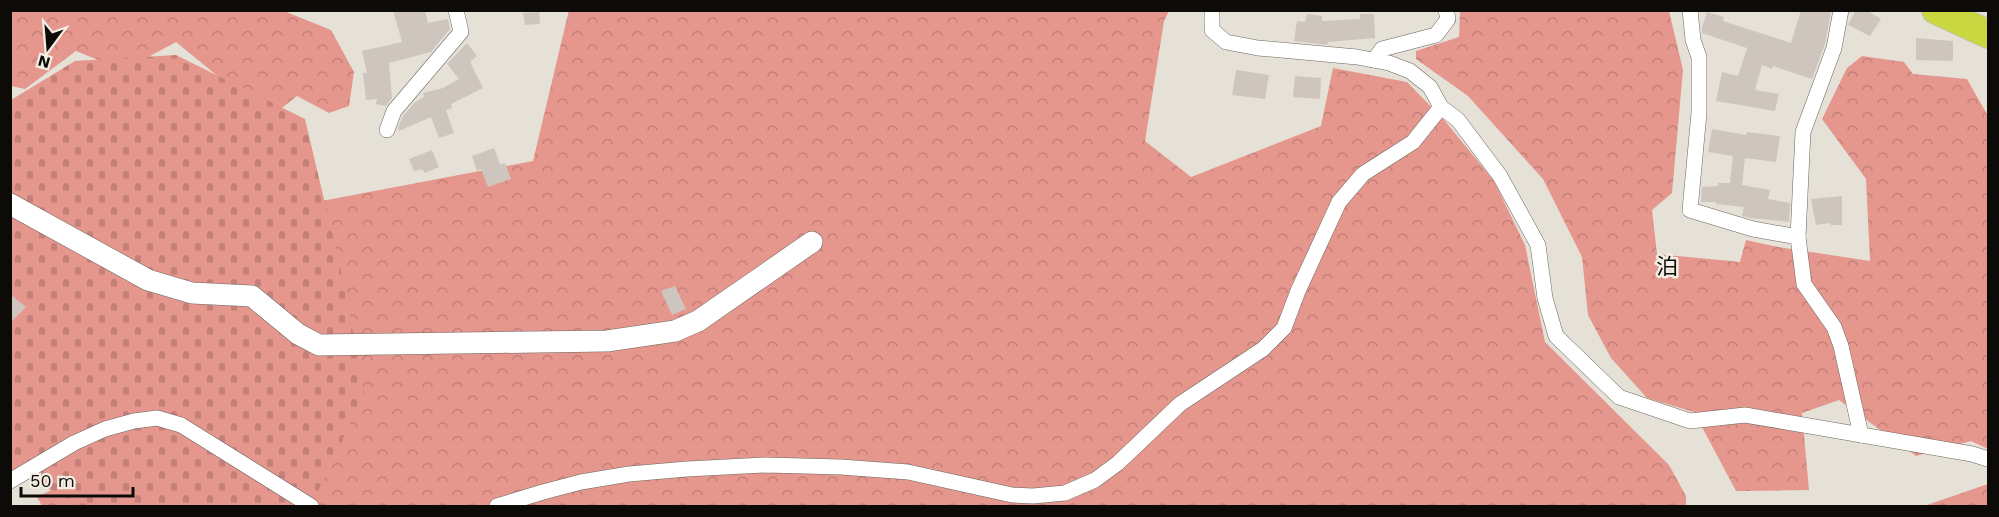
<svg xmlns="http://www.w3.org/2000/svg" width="1999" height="517" viewBox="0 0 1999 517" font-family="'Work Sans','Noto Sans JP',sans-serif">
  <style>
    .forest { fill: url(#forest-crowns) }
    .cemetery { fill: url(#cemetery-stones) }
    .building { fill: #cfc5bf }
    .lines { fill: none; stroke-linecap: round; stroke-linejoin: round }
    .street-casing { stroke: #6b675f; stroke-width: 16 }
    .secondary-casing { stroke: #6b675f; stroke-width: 22 }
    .highway-casing { stroke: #c0c0bf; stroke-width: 30 }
    .street { stroke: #fff; stroke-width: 15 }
    .secondary { stroke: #fff; stroke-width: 21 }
    .highway { stroke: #cad741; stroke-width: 28 }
    .labels { text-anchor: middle; stroke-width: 5; stroke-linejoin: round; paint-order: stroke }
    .quarter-label { font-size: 22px; fill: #0d0b08; stroke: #f3eee4 }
  </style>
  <defs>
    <pattern id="forest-crowns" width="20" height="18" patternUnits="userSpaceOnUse" patternTransform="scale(1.5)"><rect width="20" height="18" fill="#e5968d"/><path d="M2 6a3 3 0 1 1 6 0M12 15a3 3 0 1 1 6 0" fill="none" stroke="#c38078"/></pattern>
    <pattern id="cemetery-stones" width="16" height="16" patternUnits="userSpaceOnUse" patternTransform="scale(1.5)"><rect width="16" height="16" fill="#e5968d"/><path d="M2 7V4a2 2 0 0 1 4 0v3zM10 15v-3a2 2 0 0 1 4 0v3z" fill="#c38078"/></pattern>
  </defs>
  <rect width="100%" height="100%" fill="#e6e1d7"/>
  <g class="forest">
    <polygon points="569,10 1169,11 1164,21 1145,141 1191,177 1321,126 1333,68 1407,82 1445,121 1494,181 1525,245 1545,342 1669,465 1686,496 1686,506 42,506 37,497 227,404 144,199 327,200 533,161"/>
    <polygon points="10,11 284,11 331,30 354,72 349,106 329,113 297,96 269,118 176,42 139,62 115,67 76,51 25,89 11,86"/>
    <polygon points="1460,11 1669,11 1683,70 1672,193 1652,210 1657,254 1740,262 1746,240 1778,247 1870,261 1866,179 1822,119 1847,68 1862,56 1904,62 1913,74 1967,79 1988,116 1988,449 1971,441 1916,456 1839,400 1802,413 1809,490 1736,491 1694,412 1647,398 1611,358 1588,315 1582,257 1543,179 1468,96 1416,59 1416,51 1459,37"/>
    <polygon points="1988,484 1988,506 1924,506"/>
  </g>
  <polygon class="cemetery" points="176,55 305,119 345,288 364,394 311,506 101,506 69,499 11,470 11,100 75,61"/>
  <g class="building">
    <polygon points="393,10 425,10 428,23 448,19 450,29 431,52 389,63 392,98 386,106 376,104 377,99 366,100 363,73 367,73 362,51 402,42"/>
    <polygon points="1801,10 1831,12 1825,44 1812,79 1773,66 1772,69 1762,65 1755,90 1779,94 1775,111 1716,101 1722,72 1738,76 1747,48 1702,33 1702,27 1707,12 1724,17 1723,21 1791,43"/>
    <polygon points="1856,10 1866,10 1881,19 1870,36 1848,25"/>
    <polygon points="539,12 540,24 525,25 523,13"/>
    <polygon points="1307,14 1322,16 1322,21 1360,19 1360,14 1374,14 1375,38 1328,42 1327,45 1294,41 1297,21 1305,22"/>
    <polygon points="1916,38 1953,41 1953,61 1916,60"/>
    <polygon points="467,43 477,56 471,61 471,64 483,88 451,104 452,108 446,110 454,133 439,138 431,117 399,131 398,128 403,116 414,103 424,97 423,93 443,88 459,79 447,64"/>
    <polygon points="1236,70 1269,75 1265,99 1232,95"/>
    <polygon points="1295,76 1321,78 1320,99 1293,97"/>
    <polygon points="1712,129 1746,135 1747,132 1780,136 1776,162 1745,158 1742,185 1770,190 1768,199 1790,203 1789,222 1751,218 1742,216 1744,207 1716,204 1716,202 1701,202 1702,187 1718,186 1718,183 1730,183 1733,156 1708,152"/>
    <polygon points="494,148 500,164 505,163 511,179 488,187 481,169 477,171 472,156"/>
    <polygon points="432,150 439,167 425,173 422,169 414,171 409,159"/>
    <polygon points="1842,196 1842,225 1831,225 1829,223 1816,225 1811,199"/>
    <polygon points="675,286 686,309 672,315 661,291"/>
    <polygon points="10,294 26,307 10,323"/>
  </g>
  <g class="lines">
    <defs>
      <g id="street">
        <polyline points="1212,10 1212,30 1226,42 1258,48 1357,57 1389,63 1410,71 1430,87 1441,107 1458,120 1500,176 1538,245 1545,298 1556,336 1619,397 1690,421 1745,415 1972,454 1988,459"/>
        <polyline points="1690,10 1693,40 1699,57 1699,113 1690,210 1753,229 1798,237"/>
        <polyline points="1841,10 1834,48 1803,132 1798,237 1804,284 1834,327 1841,346 1861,435"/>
        <polyline points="1374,60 1382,49 1436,35 1448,19 1446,10"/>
        <polyline points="387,130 394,111 461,32 456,10"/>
        <polyline points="10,481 74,443 105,429 134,421 157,418 181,425 311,506"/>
        <polyline points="497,506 543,492 581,482 629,474 687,469 766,465 841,467 908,472 1012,495 1033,496 1065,493 1095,480 1118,463 1180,404 1263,349 1284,328 1298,291 1339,202 1363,174 1413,142 1441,107"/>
      </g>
      <polyline id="secondary" points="10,204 148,280 192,293 252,296 298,334 319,345 607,341 675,331 698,321 812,242"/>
      <polyline id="highway" points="1936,10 1988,34"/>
    </defs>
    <use href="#street" class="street-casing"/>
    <use href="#secondary" class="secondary-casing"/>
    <use href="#highway" class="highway-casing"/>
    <use href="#street" class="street"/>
    <use href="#secondary" class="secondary"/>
    <use href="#highway" class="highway"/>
  </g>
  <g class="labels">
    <g class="quarter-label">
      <text x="1667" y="274">泊</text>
    </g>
  </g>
  <rect width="1999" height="517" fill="none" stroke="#0d0b08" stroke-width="24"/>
  <g transform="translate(48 48) rotate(196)" stroke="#f3eee4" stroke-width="4.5" paint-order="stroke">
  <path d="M0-4.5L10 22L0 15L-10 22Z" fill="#0d0b08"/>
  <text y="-9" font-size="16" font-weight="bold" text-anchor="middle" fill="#0d0b08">N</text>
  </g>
  <path d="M21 487v9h112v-9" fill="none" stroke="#0d0b08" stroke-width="3"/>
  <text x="30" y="487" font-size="18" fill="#0d0b08" stroke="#f3eee4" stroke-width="4.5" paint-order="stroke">50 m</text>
</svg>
